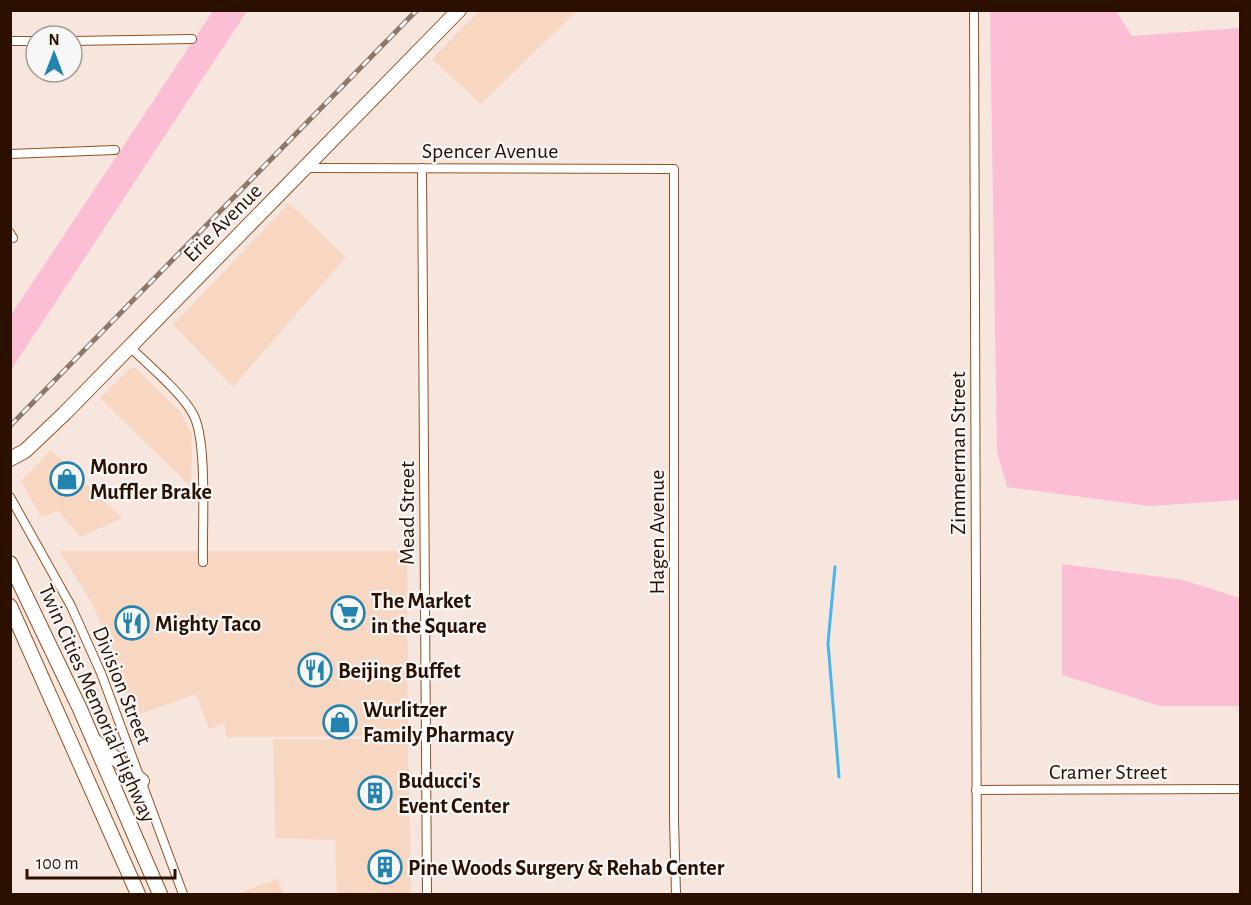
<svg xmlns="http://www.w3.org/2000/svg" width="1251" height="905" viewBox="0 0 1251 905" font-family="'Alegreya Sans',sans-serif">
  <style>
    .built { fill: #f8d7c2 }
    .green { fill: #fbbed5 }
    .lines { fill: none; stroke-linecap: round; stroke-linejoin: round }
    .stream { stroke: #4ab5eb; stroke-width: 3 }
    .minor-casing { stroke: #925221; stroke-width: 10 }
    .primary-casing { stroke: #925221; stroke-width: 16 }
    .minor { stroke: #fff; stroke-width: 8 }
    .primary { stroke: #fff; stroke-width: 14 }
    .rail-casing { stroke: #8d776b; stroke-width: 5 }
    .rail { stroke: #f7f7f7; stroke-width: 3; stroke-dasharray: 9; stroke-linecap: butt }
    .labels { text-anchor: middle; stroke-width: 4.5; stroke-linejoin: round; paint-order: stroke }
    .street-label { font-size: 22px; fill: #2b1000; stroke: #f7f7f7 }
    .poi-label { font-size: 22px; font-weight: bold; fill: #2b1000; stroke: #f7f7f7; text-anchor: start }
  </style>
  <rect width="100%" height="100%" fill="#f6e6dd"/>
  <g class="built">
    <polygon points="480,10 673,10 673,12 576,12 481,104 432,59"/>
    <polygon points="289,203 346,257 233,387 173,325"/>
    <polygon points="133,366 181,412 192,436 191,487 100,398"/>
    <polygon points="51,450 122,518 81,537 58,511 41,517 21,481"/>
    <polygon points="59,551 407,551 408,736 226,737 225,723 209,729 196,694 135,716 93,605"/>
    <polygon points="273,739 408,739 411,894 337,894 335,840 275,838"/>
    <polygon points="278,879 284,894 237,894"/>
  </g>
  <g class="green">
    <polygon points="213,11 247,11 11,370 11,315"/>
    <polygon points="990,11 1116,11 1132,36 1240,28 1240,500 1150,506 1007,487 997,451"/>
    <polygon points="1062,564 1183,580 1240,598 1240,706 1160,706 1062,675"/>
  </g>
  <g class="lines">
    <polyline class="stream" points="835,567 828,643 839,777"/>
    <defs>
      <g id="minor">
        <polyline points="974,10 977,894"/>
        <polyline points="10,41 36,41"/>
        <polyline points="72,41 192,39"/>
        <polyline points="10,154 115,150"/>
        <polyline points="305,168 674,169 674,820 676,894"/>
        <polyline points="422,168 427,894"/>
        <polyline points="10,233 13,238"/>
        <path d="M129,346C147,364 182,393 193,414C208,440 202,528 203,562"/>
        <polyline points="10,497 71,606 101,673 183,894"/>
        <polyline points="976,790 1240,789"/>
      </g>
      <g id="primary">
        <polyline points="10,459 25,451 65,413 459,10"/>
        <polyline points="10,563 80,709 160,894"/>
        <polyline points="10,606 138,894"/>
        <polyline points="96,742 142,781"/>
      </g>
    </defs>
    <use href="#minor" class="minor-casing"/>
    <use href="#primary" class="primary-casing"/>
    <use href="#minor" class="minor"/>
    <use href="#primary" class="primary"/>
    <defs>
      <polyline id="rail" points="10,426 417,10"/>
    </defs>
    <use href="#rail" class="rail-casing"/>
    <use href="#rail" class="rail"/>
  </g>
  <defs>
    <symbol id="shop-ring" viewBox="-11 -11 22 22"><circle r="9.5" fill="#f7f7f7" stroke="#2382ae" stroke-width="1.5"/><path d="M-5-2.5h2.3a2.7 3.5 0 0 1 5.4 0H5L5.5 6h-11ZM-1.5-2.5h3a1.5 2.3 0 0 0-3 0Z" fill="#2382ae"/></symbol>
    <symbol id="supermarket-ring" viewBox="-11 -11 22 22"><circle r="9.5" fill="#f7f7f7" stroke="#2382ae" stroke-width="1.5"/><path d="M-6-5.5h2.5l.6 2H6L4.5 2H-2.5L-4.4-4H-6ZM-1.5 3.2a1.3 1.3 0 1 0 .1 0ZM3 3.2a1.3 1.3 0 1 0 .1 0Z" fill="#2382ae"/></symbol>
    <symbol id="restaurant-ring" viewBox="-11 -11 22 22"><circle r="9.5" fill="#f7f7f7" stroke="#2382ae" stroke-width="1.5"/><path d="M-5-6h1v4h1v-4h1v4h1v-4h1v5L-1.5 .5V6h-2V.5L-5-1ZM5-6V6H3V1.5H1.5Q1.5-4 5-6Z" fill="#2382ae"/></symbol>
    <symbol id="building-ring" viewBox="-11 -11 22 22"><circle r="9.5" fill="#f7f7f7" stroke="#2382ae" stroke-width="1.5"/><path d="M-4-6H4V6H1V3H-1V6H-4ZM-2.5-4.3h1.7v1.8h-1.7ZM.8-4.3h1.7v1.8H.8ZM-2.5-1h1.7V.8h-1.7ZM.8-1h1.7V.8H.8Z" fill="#2382ae"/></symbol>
  </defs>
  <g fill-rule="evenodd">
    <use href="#shop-ring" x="48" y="460" width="38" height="38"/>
    <use href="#supermarket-ring" x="329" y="594" width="38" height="38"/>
    <use href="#restaurant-ring" x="113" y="604" width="38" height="38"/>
    <use href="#restaurant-ring" x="296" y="651" width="38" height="38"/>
    <use href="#shop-ring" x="321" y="703" width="38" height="38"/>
    <use href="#building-ring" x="356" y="774" width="38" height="38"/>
    <use href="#building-ring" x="366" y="848" width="38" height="38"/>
  </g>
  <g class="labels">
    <g class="street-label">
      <text x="490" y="158">Spencer Avenue</text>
      <text transform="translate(222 222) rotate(-45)" y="8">Erie Avenue</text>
      <text transform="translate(957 453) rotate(-90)" y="8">Zimmerman Street</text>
      <text transform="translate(406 513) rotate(-90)" y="8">Mead Street</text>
      <text transform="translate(656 532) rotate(-90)" y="8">Hagen Avenue</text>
      <text transform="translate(123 685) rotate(68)" y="8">Division Street</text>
      <text transform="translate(98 703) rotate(66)" y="8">Twin Cities Memorial Highway</text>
      <text x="1108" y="779">Cramer Street</text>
    </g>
    <g class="poi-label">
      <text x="90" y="474">Monro<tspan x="90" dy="25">Muffler Brake</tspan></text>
      <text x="371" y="608">The Market<tspan x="371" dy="25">in the Square</tspan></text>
      <text x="155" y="631">Mighty Taco</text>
      <text x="338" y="678">Beijing Buffet</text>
      <text x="363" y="717">Wurlitzer<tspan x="363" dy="25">Family Pharmacy</tspan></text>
      <text x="398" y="788">Buducci's<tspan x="398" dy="25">Event Center</tspan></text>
      <text x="408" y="875">Pine Woods Surgery &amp; Rehab Center</text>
    </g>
  </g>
  <rect width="1251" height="905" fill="none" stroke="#2b1000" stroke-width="24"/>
  <g transform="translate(54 54)"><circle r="28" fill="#f7f7f7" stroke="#a59b94" stroke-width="1.5"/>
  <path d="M0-4.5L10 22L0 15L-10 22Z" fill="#2382ae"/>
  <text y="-9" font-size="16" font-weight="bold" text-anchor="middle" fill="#2b1000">N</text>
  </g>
  <path d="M27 869v9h148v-9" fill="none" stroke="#2b1000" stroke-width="3"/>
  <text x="36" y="869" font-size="18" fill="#2b1000" stroke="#f7f7f7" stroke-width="4.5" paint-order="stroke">100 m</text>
</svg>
